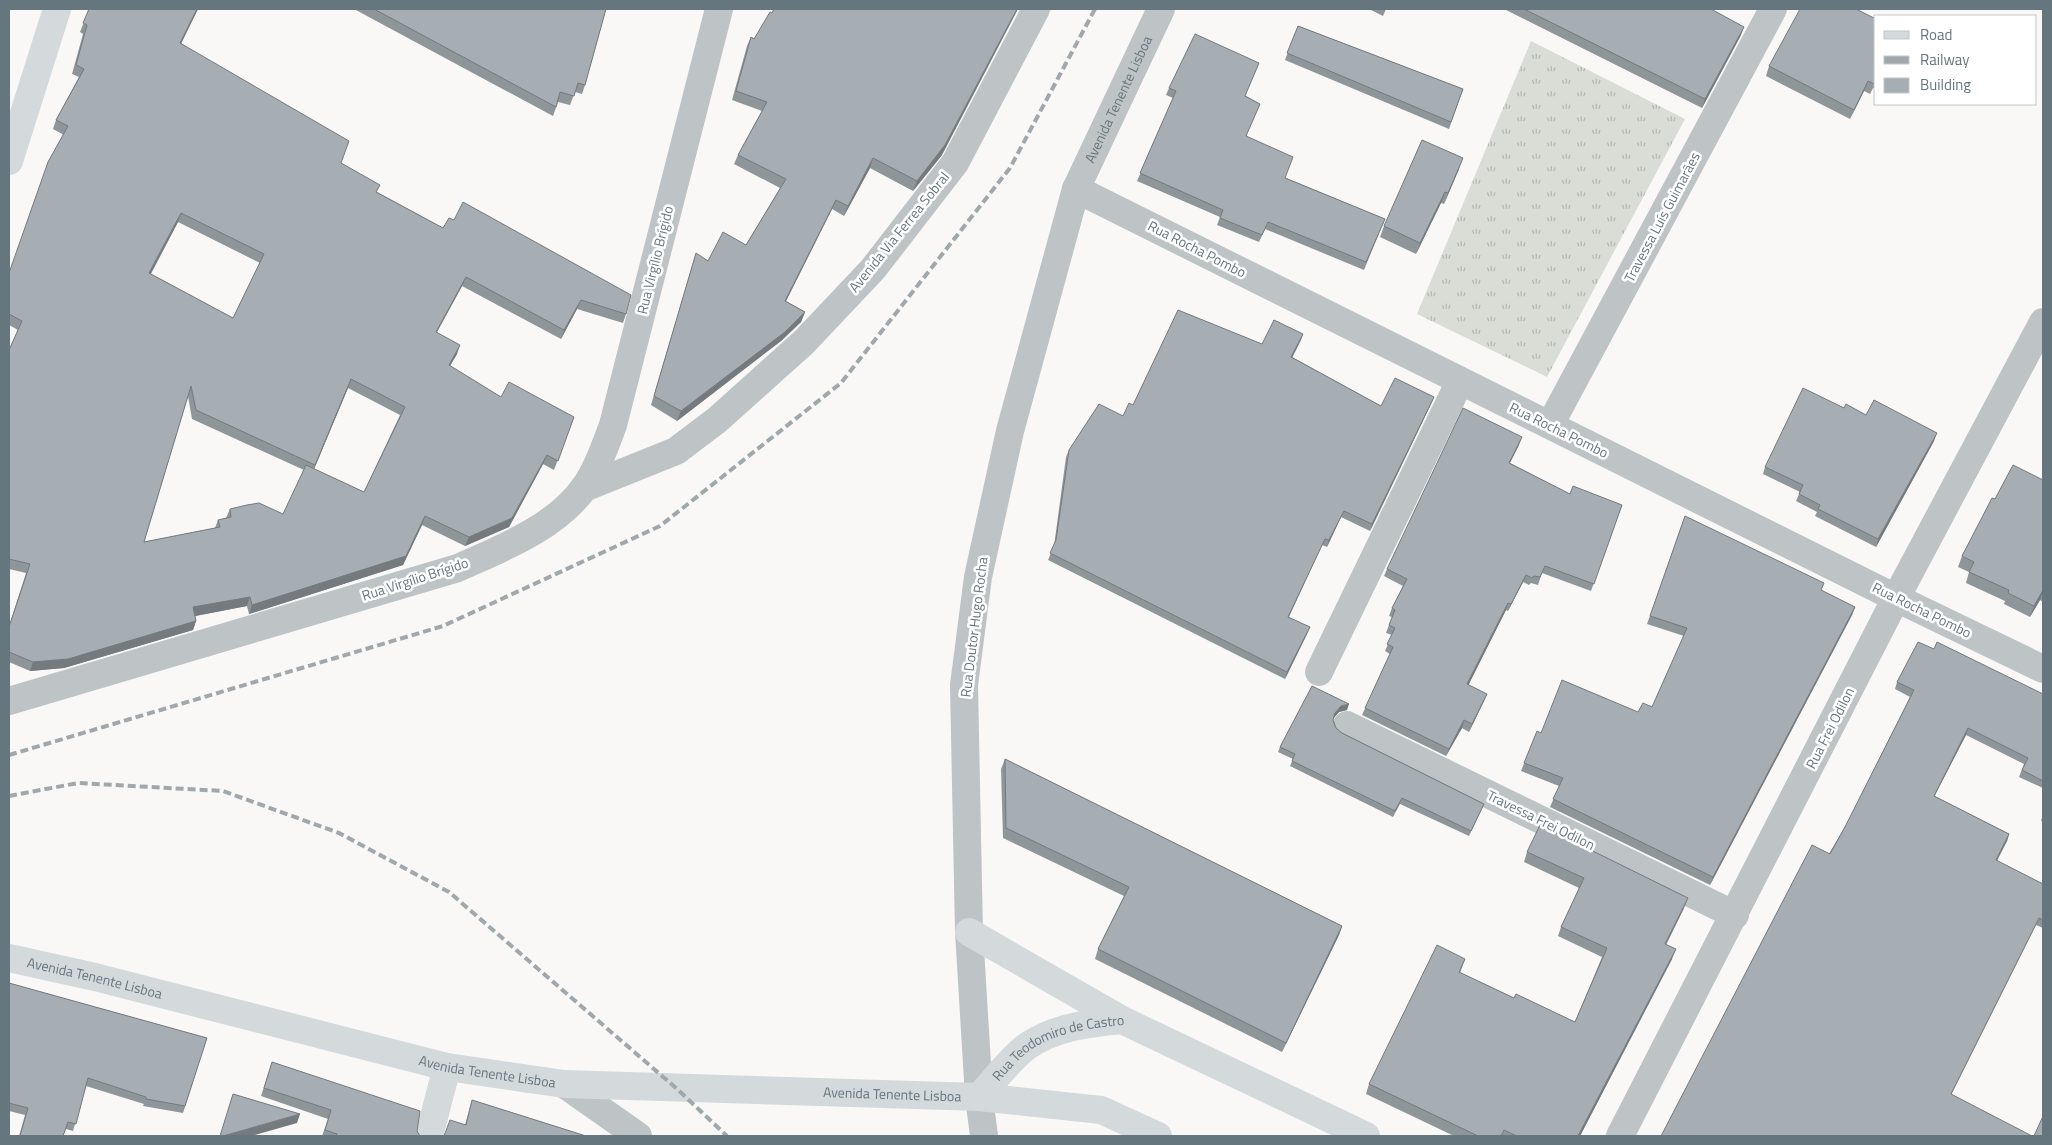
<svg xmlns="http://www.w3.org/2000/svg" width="2052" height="1145" viewBox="0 0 2052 1145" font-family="'Titillium Web',sans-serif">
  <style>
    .grass { fill: url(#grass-tufts) }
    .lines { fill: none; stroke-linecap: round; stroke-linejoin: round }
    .street { stroke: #bec3c6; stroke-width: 28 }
    .secondary { stroke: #d4d9db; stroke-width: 28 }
    .primary { stroke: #d4d9db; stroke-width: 28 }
    .rail { stroke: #a1a8ac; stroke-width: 4; stroke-dasharray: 8 4; stroke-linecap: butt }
    .wall { fill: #8f969a; fill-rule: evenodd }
    .shaded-wall { fill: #747a7d }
    .building { fill: #a6aeb3; stroke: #747a7d; fill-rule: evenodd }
    .labels { text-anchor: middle; stroke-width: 5; stroke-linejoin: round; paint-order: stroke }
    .street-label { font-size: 14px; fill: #66767e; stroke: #fff }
  </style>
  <defs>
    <pattern id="grass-tufts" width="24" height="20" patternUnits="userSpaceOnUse" patternTransform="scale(1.25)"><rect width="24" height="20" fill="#d9ddd6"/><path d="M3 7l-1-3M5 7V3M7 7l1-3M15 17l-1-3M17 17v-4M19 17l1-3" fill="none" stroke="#b4b8b3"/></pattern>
  </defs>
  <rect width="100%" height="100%" fill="#f9f8f7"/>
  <polygon class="grass" points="1531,41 1685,119 1547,377 1417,314"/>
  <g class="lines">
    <g class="street">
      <polyline points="1076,189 1896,598 2043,669"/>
      <polyline points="1550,425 1773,9"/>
      <polyline points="584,488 676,451 717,420 804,342 873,269 955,163 1036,9"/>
      <polyline points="1319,672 1460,381"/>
      <path d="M9,701L458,568C502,548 555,528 584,488C597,470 605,446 613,425L719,9"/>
      <polyline points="1347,725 1735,915"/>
      <polyline points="564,1084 638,1136"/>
      <path id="s1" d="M984,1136L979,1097L969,932L964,685L978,577L1010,431L1076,189L1161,9"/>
      <polyline points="1620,1136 1896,598 2043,322"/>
    </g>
    <g class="secondary">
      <polyline points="969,932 1122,1020 1366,1136"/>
      <path id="s2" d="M9,958L95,977L447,1067L564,1084L979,1097L1101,1110L1158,1136"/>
      <path id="s3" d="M979,1097C993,1082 1010,1059 1026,1047C1054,1027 1090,1023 1122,1020"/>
      <polyline points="429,1136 447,1067"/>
    </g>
    <polyline class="primary" points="9,161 57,9"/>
    <g class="rail">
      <polyline points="9,755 443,626 660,526 841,383 1010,168 1095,9"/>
      <polyline points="9,796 78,783 223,791 339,833 449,892 676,1088 727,1136"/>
    </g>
  </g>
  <g class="wall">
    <path d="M89,9H198L181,43L341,163L377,192L443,228L626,314L623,323L577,309L561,339L462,286L437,332L457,354L450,366L501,397L574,417L554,470L543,464L509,527L465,546L422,525L403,565L249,614L247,606L195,616L196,621L193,630L64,668L30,671L9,662V626L26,573L9,569V350L18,330L9,325V273L64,135L53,129L56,120L79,77L72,74L83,34L80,32ZM178,222L260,263L233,318L151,274ZM348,388L400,415L364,492L314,469ZM188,396L192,419L304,470L283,514L230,509L226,518L218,520L215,528L144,542Z"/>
    <polygon points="354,9 606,9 585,85 582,94 575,92 570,105 558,102 553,116"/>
    <polygon points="1369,9 1386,9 1383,16"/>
    <polygon points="1504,9 1711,9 1741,35 1702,108"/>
    <polygon points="1876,19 1876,89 1873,88 1870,94 1864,91 1850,119 1766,76 1769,66"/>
    <polygon points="1298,26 1463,89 1449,129 1285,60"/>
    <polygon points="751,37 942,155 913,191 870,168 844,216 832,209 786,301 805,312 801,322 781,341 677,421 651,405 696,253 708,261 746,245 780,188 734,164 738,155 762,111 732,100 747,46"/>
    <polygon points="1169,88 1246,96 1260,104 1246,136 1286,178 1385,219 1364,270 1265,229 1259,242 1217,225 1220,217 1137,181 1173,98 1166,95"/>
    <polygon points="1459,169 1444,204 1441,203 1416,254 1380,237 1384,226"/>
    <polygon points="1303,334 1292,357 1381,406 1434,397 1431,404 1370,531 1341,517 1327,547 1322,545 1289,617 1307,634 1285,679 1048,560 1054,546 1066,457 1069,450 1123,416 1133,405 1262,344"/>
    <polygon points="1844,408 1866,415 1934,441 1876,547 1815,516 1817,512 1796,501 1800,492 1763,474 1765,467"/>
    <polygon points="1519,445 1510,463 1570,494 1622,505 1591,591 1542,573 1538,585 1531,583 1529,585 1523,582 1508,611 1506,610 1468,685 1487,694 1484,701 1469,732 1462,728 1446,756 1362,715 1390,654 1385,651 1392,635 1386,633 1392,617 1389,616 1392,608 1403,586 1384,576 1387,569"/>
    <polygon points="2043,480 2043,602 2040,600 2030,617 2004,604 2005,601 1966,583 1969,572 1958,567 1962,556 1995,499"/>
    <polygon points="1685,516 1821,590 1855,607 1852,615 1710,885 1550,807 1559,786 1521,771 1537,731 1541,733 1638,712 1652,707 1684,636 1647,624"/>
    <polygon points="1934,649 2043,694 2043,788 2019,777 2024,764 1966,735 1934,796 2009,834 2007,841 1997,861 2043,884 2043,928 2036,925 1661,1136 1846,825 1910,697 1895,689 1897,682"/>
    <polygon points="1312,686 1347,710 1339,712 1334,717 1333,720 1336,728 1342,733 1484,804 1469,836 1400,804 1393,817 1290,766 1293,759 1278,752 1280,747"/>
    <polygon points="1005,759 1342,926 1339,935 1282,1052 1095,959 1098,949 1124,896 1003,838 1001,769"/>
    <polygon points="2043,814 2043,822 2041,821"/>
    <polygon points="1527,852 1684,908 1666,945 1672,959 1580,1136 1454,1136 1366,1094 1369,1084 1465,959 1460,973 1514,998 1575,1022 1602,957 1558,936 1561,927 1579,888 1524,862"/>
    <polygon points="9,983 207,1038 183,1113 143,1106 144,1104 86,1086 73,1131 66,1129 63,1136 19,1136 25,1115 9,1111"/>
    <polygon points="272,1062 417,1131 420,1136 322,1136 328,1119 261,1096"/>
    <polygon points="472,1100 586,1136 465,1125"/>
  </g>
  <g class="shaded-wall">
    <polygon points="197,9 198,9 177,52 180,43"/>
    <polygon points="1017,9 1018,9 942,155 913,191 917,181"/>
    <polygon points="1744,27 1741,35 1702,108 1705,99"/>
    <polygon points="1868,81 1864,91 1850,119 1854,110"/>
    <polygon points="873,158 870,168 844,216 848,206"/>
    <polygon points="1463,158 1459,169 1444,204 1448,193"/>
    <polygon points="1445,192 1441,203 1416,254 1420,243"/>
    <polygon points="836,200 832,209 781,311 785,301"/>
    <polygon points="181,213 178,222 146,282 149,273"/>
    <polygon points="466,277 462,286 432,341 436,332"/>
    <polygon points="581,300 577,309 561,339 564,330"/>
    <polygon points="805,312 801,322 781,341 677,421 681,411"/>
    <polygon points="1303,334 1301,340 1289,364 1291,357"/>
    <polygon points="460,345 457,354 445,374 449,365"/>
    <polygon points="351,379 348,388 312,474 315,465"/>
    <polygon points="1434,397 1431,404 1370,531 1372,524"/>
    <polygon points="1937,433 1934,441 1876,547 1878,539"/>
    <polygon points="1522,437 1519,445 1506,470 1509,463"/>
    <polygon points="547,455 543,464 509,527 465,546 469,537"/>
    <polygon points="1344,511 1341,517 1327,547 1329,540"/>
    <polygon points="425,516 422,525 403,565 249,614 252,605"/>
    <polygon points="1526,575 1523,582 1508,611 1511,604"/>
    <polygon points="2043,590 2040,600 2030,617 2034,606"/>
    <polygon points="250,597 247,606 190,617 193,607"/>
    <polygon points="1508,603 1506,610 1465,692 1467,684"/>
    <polygon points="1855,607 1852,615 1710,885 1713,877"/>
    <polygon points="196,621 193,630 64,668 30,671 33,662"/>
    <polygon points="1310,627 1307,634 1285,679 1287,672"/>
    <polygon points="1487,694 1484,701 1469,732 1472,724"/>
    <polygon points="1349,704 1347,710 1339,712 1333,719 1335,713 1341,706"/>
    <polygon points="1464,720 1462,728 1446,756 1449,749"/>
    <polygon points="1968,728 1966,735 1931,803 1934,796"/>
    <polygon points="2009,834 2007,841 1993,867 1996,860"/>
    <polygon points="1688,898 1684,908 1661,954 1665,944"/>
    <polygon points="2039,918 2036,925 1948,1101 1951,1094"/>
    <polygon points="1342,926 1339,935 1282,1052 1286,1043"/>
    <polygon points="1676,949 1672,959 1580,1136 1578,1136"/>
    <polygon points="300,1114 297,1123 251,1136 223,1136"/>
  </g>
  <g class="building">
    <path d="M89,9H197L180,43L349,141L341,163L380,185L376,192L443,228L449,218L454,220L463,202L631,295L626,314L581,300L564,330L466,277L436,332L460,345L449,365L501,397L509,382L574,417L558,461L547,455L512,518L469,537L425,516L406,556L252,605L250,597L193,607L196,621L68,659L33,662L9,652V627L30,564L9,559V350L22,321L9,314V273L48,162L68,126L56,120L84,69L76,65L87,25L83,23ZM181,213L264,254L233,318L149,273ZM351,379L405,407L364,492L306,465L283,514L259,503L247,505L230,509L231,517L218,520L220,527L144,542L191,386L196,410L315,465Z"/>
    <polygon points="374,9 606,9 585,85 578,83 574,96 560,92 556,107"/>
    <polygon points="774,9 1017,9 945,145 917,181 873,158 848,206 836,200 785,301 805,312 785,332 681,411 654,396 696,253 708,261 723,232 746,245 786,179 738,155 767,102 736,91 751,37 754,39 770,12 772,13"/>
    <polygon points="1524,9 1711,9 1744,27 1705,99"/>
    <polygon points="1800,9 1856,9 1876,19 1876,80 1874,84 1868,81 1854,110 1769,66"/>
    <polygon points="1298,26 1463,89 1451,122 1287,53"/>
    <polygon points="1195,34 1259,63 1245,96 1260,104 1246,136 1293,157 1285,178 1385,219 1366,262 1268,222 1262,235 1220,218 1223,210 1140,173 1176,91 1169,88"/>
    <polygon points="1422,140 1463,158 1448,193 1445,192 1420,243 1384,226"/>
    <polygon points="1178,310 1262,344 1274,320 1303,334 1291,357 1381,406 1395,378 1434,397 1372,524 1344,511 1329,540 1325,539 1288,617 1310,627 1287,672 1050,553 1056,540 1069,450 1099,404 1123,416 1129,403 1133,405"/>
    <polygon points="1803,388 1844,408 1846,404 1866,415 1874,400 1937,433 1878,539 1818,509 1820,505 1799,494 1803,485 1765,467"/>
    <polygon points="1463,408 1522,437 1509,463 1570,494 1573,486 1622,505 1594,584 1545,566 1540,577 1534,576 1532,578 1526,575 1511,604 1508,603 1467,684 1487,694 1472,724 1464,720 1449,749 1365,708 1393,647 1387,644 1395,628 1389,625 1395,610 1392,608 1407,579 1387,569"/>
    <polygon points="2013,465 2043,480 2043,590 2034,606 2008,593 2009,590 1969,572 1974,562 1962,556 1992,498 1995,499"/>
    <polygon points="1685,516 1824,583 1821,590 1855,607 1713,877 1553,799 1563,778 1524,763 1537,731 1541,733 1562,680 1638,712 1643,703 1652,707 1687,628 1650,616"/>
    <polygon points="1918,642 1934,649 1937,642 2043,694 2043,781 2022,770 2028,758 1968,728 1934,796 2009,834 1996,860 2043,884 2043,920 2039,918 1951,1094 2032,1136 1661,1136 1812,845 1830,854 1846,825 1914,690 1897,682"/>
    <polygon points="1312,686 1349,704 1341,706 1335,713 1333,720 1336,728 1342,733 1484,804 1471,831 1402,798 1395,811 1292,761 1295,754 1280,747"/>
    <polygon points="1005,759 1342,926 1286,1043 1098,949 1129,887 1006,828"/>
    <polygon points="1540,825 1688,898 1665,944 1676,949 1578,1136 1517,1136 1504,1130 1501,1136 1478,1136 1369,1084 1437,945 1465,959 1459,972 1514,998 1516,994 1575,1022 1607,948 1561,927 1584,878 1527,852"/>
    <polygon points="9,983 207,1038 185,1106 146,1099 146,1097 88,1078 76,1124 68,1122 63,1136 20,1136 28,1108 9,1103"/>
    <polygon points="272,1062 420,1111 417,1131 420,1136 336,1136 337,1134 325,1130 331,1110 264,1088"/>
    <polygon points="233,1094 300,1114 223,1136 220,1136"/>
    <polygon points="472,1100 586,1136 444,1136 450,1120 466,1125"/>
    <polygon points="2043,1116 2043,1136 2034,1136"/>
  </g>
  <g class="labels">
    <g class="street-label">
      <text dy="5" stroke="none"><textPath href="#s1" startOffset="1060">Avenida Tenente Lisboa</textPath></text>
      <text transform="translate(1662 217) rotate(-62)" y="5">Travessa Luís Guimarães</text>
      <text transform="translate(899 232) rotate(-51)" y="5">Avenida Via Ferrea Sobral</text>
      <text transform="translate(1197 249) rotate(27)" y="5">Rua Rocha Pombo</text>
      <text transform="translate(655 260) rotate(-76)" y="5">Rua Virgílio Brígido</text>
      <text transform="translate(1559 430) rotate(26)" y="5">Rua Rocha Pombo</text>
      <text transform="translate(415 579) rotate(-18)" y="5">Rua Virgílio Brígido</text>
      <text transform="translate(1922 610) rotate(26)" y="5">Rua Rocha Pombo</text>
      <text transform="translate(974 627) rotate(-83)" y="5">Rua Doutor Hugo Rocha</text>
      <text transform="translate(1830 728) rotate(-63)" y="5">Rua Frei Odilon</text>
      <text transform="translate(1541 820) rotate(26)" y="5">Travessa Frei Odilon</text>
      <text dy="5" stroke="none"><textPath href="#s2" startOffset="88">Avenida Tenente Lisboa</textPath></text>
      <text dy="5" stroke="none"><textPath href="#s3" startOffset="98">Rua Teodomiro de Castro</textPath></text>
      <text dy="5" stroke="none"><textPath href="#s2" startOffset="492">Avenida Tenente Lisboa</textPath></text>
      <text dy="5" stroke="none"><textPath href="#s2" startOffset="898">Avenida Tenente Lisboa</textPath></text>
    </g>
  </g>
  <rect width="2052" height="1145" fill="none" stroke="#66767e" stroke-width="20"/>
  <rect x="1874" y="15" width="162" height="90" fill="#ffffff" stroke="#c2c8cb"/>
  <rect x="1884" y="31" width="25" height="8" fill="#d4d9db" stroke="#c2c8cb"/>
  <text x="1920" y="40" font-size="15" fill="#66767e">Road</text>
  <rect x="1884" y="56" width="25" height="8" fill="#a1a8ac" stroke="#c2c8cb"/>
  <text x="1920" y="65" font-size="15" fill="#66767e">Railway</text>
  <rect x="1884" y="78" width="25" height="15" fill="#a6aeb3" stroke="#c2c8cb"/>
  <text x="1920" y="90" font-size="15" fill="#66767e">Building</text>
</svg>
